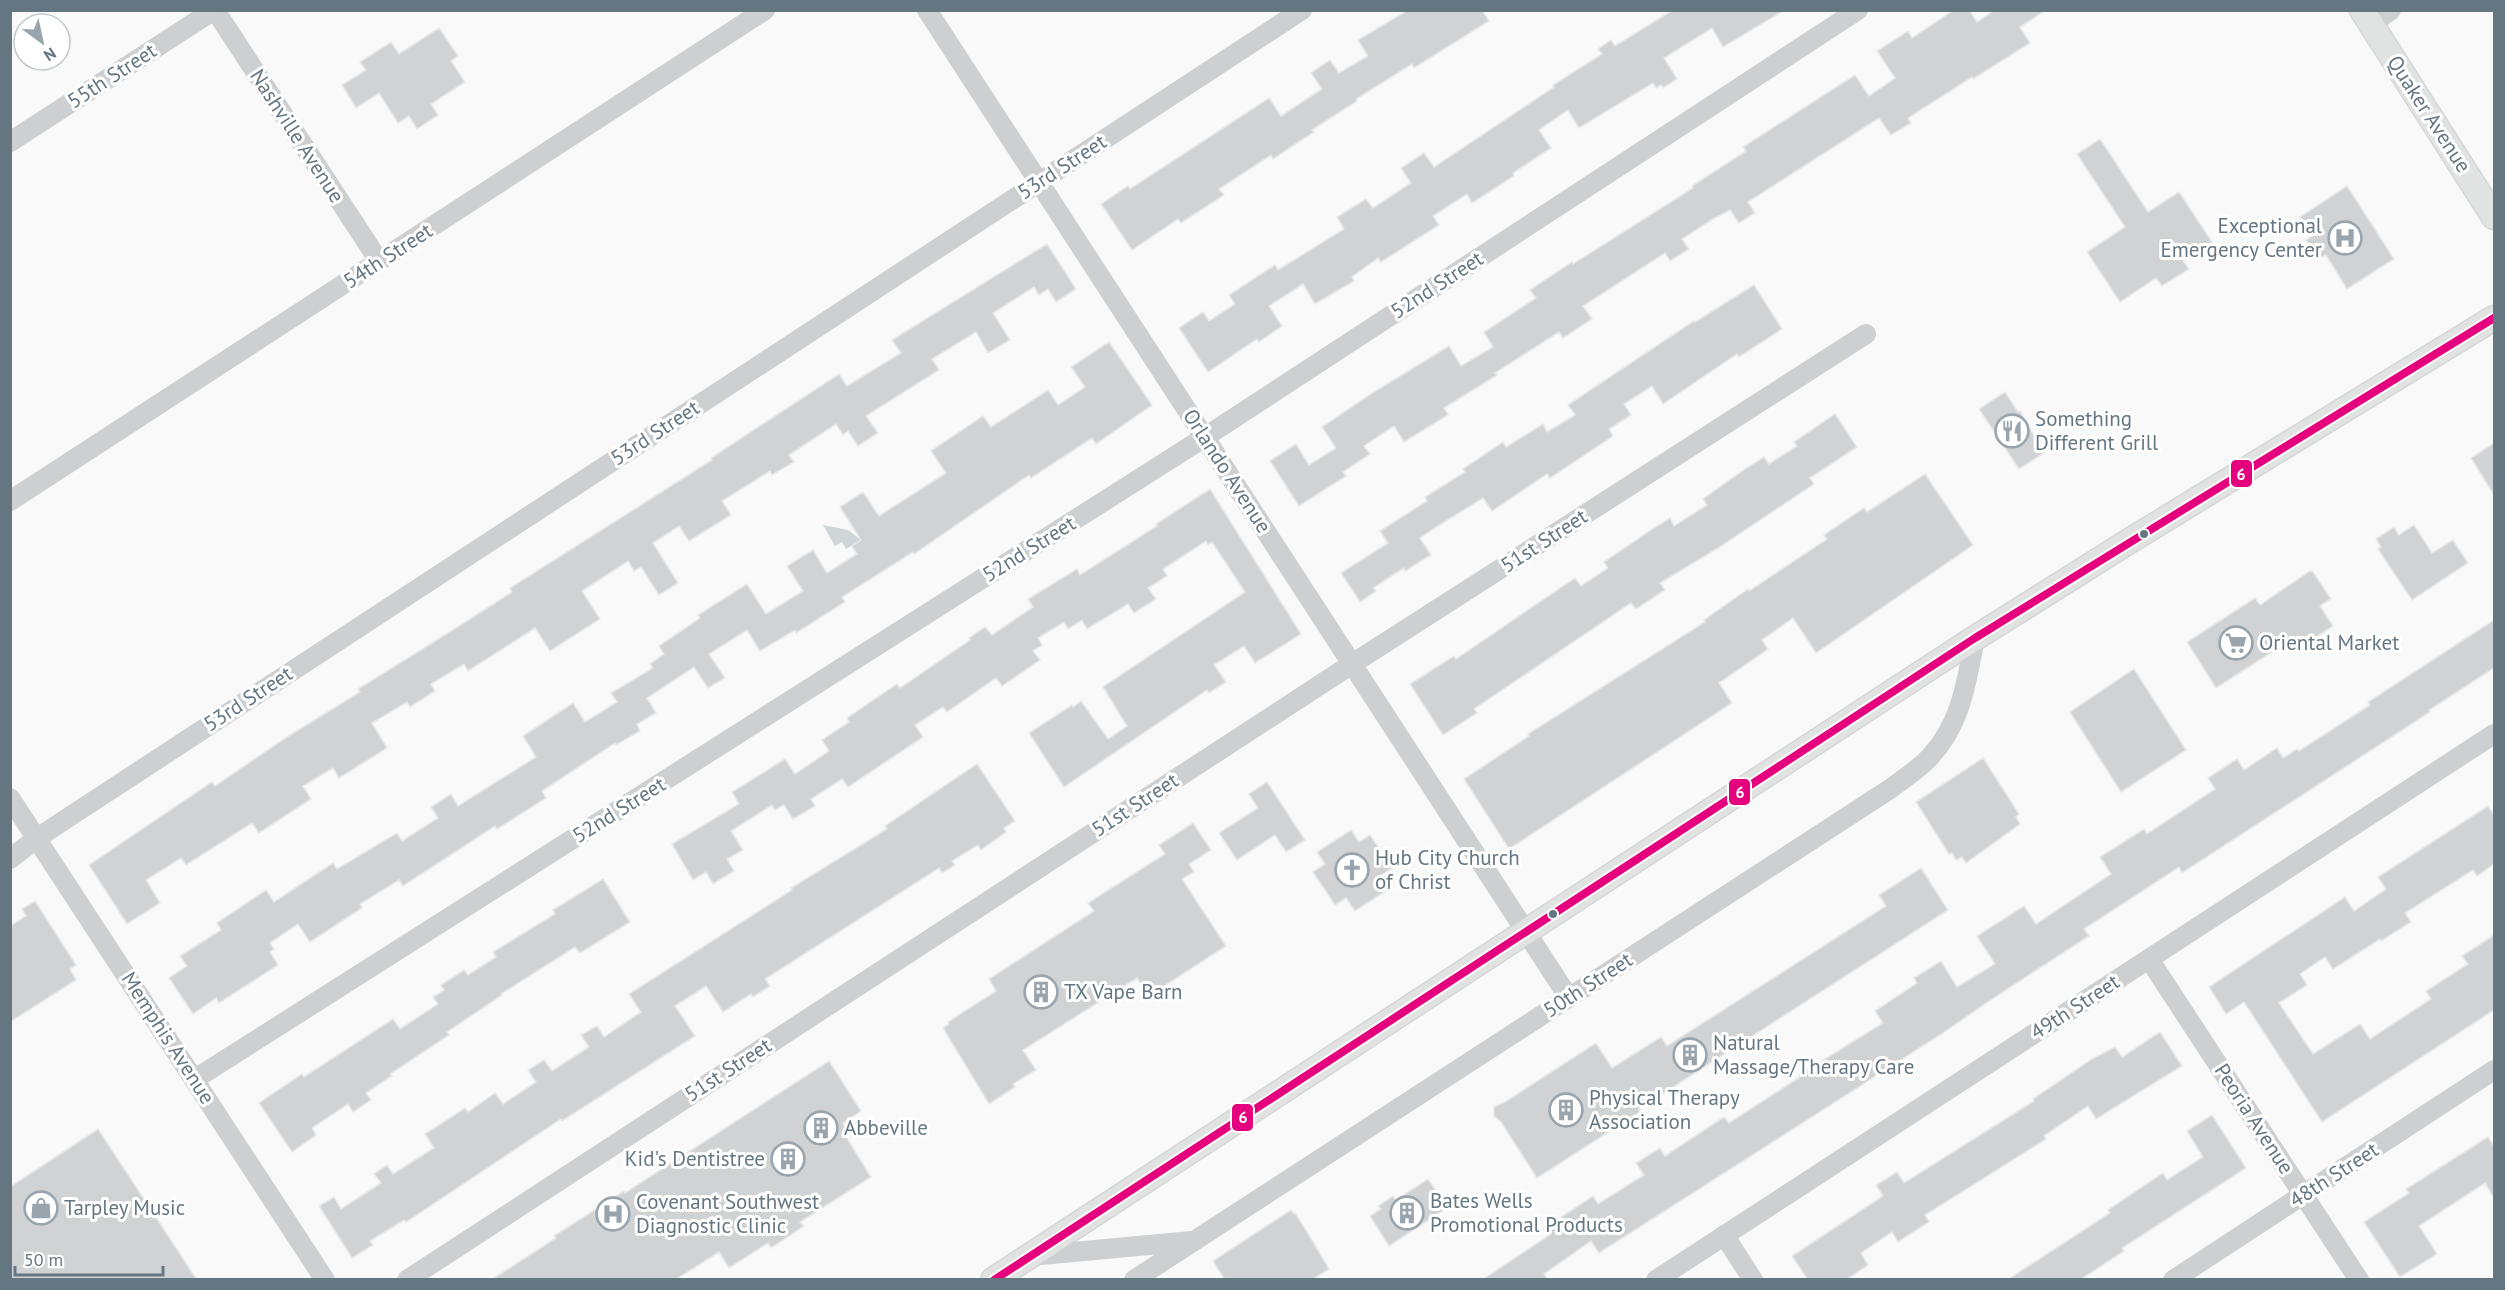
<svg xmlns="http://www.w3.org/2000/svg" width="2505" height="1290" viewBox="0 0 2505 1290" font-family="'PT Sans',sans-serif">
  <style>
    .water { fill: #ced6d9 }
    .building { fill: #d0d2d3; stroke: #e8e8e8; stroke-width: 1.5 }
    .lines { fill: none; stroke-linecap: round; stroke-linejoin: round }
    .major-casing { stroke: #d5d6d7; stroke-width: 27 }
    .minor { stroke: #cecfd0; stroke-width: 20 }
    .major { stroke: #e1e2e2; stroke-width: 24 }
    .bus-1-casing { stroke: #fff; stroke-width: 12 }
    .bus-1 { stroke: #e5007d; stroke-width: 8 }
    .bus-dot { fill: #657683; stroke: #fff; stroke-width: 2 }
    .labels { text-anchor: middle; stroke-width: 6; stroke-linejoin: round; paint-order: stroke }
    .street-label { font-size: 21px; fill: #657683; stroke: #fff }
    .poi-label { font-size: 21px; fill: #657683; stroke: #fff; text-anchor: start }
    .line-badge { stroke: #fff; stroke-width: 2 }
    .badge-label { font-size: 16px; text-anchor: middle; font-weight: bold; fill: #fff }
  </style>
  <rect width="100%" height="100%" fill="#f9f9f9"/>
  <polygon class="water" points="823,525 848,530 861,540 846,549 842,542 835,546"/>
  <g class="building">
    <polygon points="1408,10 1482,10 1489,21 1414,68 1412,64 1356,99 1357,101 1312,130 1314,132 1273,159 1271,155 1219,189 1224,195 1181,223 1178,219 1132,250 1101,204 1128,186 1130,189 1269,98 1281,116 1322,89 1311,73 1330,60 1339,73 1368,56 1358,40"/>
    <polygon points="1673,10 1785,10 1723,47 1712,28 1664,58 1677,79 1663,88 1661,85 1656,88 1653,83 1579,128 1568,110 1539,130 1551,148 1513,173 1514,176 1472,203 1467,194 1433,216 1439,225 1381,262 1378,258 1352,277 1354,281 1315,304 1303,284 1269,306 1282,326 1259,342 1257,339 1208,372 1179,328 1203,312 1209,321 1235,304 1229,295 1275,265 1278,270 1344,229 1337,217 1366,199 1373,208 1411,183 1401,168 1424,153 1434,167 1554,87 1553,85 1602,54 1598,49 1611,40 1615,46"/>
    <polygon points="1954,10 1969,10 1977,22 1995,10 2046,10 2020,27 2030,43 1973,79 1972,77 1908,118 1911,123 1891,135 1879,118 1748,202 1755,213 1739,223 1730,210 1713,219 1682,239 1689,249 1670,261 1665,253 1583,306 1592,319 1563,338 1559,332 1495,373 1497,375 1444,408 1448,415 1404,442 1394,426 1364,446 1370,454 1343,472 1346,476 1299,506 1270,461 1296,444 1309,465 1336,448 1322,427 1374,392 1449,346 1461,366 1493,347 1484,332 1536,298 1530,290 1572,262 1573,264 1693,188 1692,186 1746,151 1743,147 1855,75 1869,96 1895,78 1877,51 1908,31 1912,38"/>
    <polygon points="439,28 458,56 451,61 465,82 431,104 438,115 417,129 409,116 398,123 379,93 356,108 342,85 366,70 360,62 391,42 399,54"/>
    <polygon points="2100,139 2148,212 2179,192 2212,242 2183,261 2189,269 2162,286 2156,278 2120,302 2087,252 2125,227 2077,154"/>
    <polygon points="2347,186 2394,259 2347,289 2326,255 2318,259 2306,240 2313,236 2300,217"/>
    <polygon points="1047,244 1076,289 1056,302 1048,289 1039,295 1034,287 993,313 1010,340 988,353 976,332 932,359 939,370 866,416 878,433 858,446 848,431 843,435 836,424 789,455 794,462 772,475 770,471 722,501 731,515 689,541 679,526 653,543 678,583 659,595 641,567 634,571 628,561 582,591 600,619 550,651 535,628 468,671 464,664 431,684 435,691 410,707 407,702 372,723 387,748 339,778 333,768 303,786 311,799 259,833 252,823 186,865 181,858 146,880 160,903 127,924 89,865 212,782 215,786 287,737 360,692 358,689 445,635 512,592 510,588 712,460 711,458 839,374 847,386 901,353 892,340"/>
    <polygon points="1754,285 1782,329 1739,357 1737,354 1663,404 1652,386 1624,404 1631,415 1609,429 1613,436 1550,478 1547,474 1492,511 1483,498 1433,529 1420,538 1431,555 1405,571 1404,568 1373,588 1376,591 1360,602 1341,573 1388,543 1380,531 1427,501 1425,497 1465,472 1463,469 1503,442 1506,447 1543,424 1547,432 1575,415 1568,405 1694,321 1695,322"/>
    <polygon points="1109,342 1152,405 1096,444 1092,438 1031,478 1029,475 914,554 913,552 842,597 845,602 796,633 795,630 760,651 747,630 709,654 725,678 708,688 694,667 647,698 656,713 637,724 640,731 616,745 615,743 542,791 546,798 497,829 495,826 403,886 399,880 360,904 362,908 310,942 298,924 270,943 274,949 270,952 278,965 219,1003 216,998 193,1014 169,978 187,966 180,956 221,930 217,923 266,890 274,902 333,863 337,869 397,833 402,841 438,818 431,807 451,794 458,806 536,757 523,736 573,703 585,722 617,702 611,693 653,668 650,664 664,654 659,646 700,618 698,615 747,584 766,614 803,591 787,566 813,550 827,573 857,554 852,546 861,540 840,507 863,492 879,516 946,473 931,451 983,416 991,427 1048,390 1058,405 1085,387 1071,367"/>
    <polygon points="2005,392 2018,412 2020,411 2044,453 2019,469 1979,409"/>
    <polygon points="1835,414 1857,447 1810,478 1814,484 1718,548 1660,583 1665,590 1636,609 1631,603 1474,709 1477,713 1443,735 1410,684 1454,656 1456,659 1575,578 1581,586 1608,568 1604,562 1654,528 1670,518 1674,526 1707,505 1703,499 1745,469 1764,457 1769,464 1797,446 1794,442"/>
    <polygon points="2494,443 2494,495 2471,458"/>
    <polygon points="1925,474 1973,545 1816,653 1793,618 1762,640 1768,649 1719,683 1732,703 1509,849 1464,779 1529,736 1528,734 1705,622 1704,620 1748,589 1749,591 1827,539 1824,535 1864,508 1867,512"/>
    <polygon points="1210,489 1301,634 1255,663 1244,646 1214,665 1226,682 1209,693 1207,690 1064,787 1029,733 1072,705 1073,707 1081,701 1108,739 1127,726 1103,687 1245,592 1212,542 1208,545 1206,541 1163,569 1167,576 1148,588 1156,599 1134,613 1128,604 1087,629 1082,620 1068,629 1064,622 1038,638 1042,645 1033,651 1040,660 1002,686 996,678 947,712 943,707 915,725 923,737 848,787 842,779 811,799 815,806 793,819 784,805 775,810 772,805 731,831 743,850 727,859 734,871 713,884 706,872 693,880 672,844 739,804 732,792 785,759 795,774 829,751 822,740 849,722 847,718 897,684 900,688 970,640 969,638 985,627 992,635 1033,607 1028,599 1077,569 1080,575 1157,526 1156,524"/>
    <polygon points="2414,525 2432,553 2453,540 2468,563 2412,600 2378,549 2381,547 2376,539 2394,527 2399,535"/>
    <polygon points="2310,571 2313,572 2331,599 2320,606 2333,626 2292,653 2286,643 2216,688 2187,642 2255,598 2260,605"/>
    <polygon points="2494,620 2494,668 2429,710 2430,712 2182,873 2179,867 2084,929 2089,936 1995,997 1940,1035 1599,1253 1591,1241 1544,1274 1548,1280 1482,1280 1548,1236 1543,1229 1593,1196 1598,1204 1644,1175 1636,1163 1660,1148 1665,1156 1724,1117 1729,1123 1800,1077 1799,1075 1883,1023 1875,1011 1917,983 1914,978 1941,961 1957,987 1995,964 1977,936 2024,906 2036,924 2111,874 2100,857 2144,829 2147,834 2215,789 2208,778 2237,759 2244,770 2277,748 2283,758 2297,749 2299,751 2370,705 2368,702"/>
    <polygon points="2134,669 2186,750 2121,792 2070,712"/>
    <polygon points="1983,758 2019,814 2016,817 2020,824 1966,863 1962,857 1956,860 1952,853 1949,854 1916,802"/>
    <polygon points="977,764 1015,821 1004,828 1006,832 981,850 978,845 952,861 955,865 942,873 939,868 765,979 770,986 753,997 751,994 723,1012 706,986 675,1006 695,1036 562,1121 561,1119 406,1222 404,1220 370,1241 373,1245 352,1258 319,1206 334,1197 341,1209 381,1183 374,1174 387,1165 393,1174 434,1148 425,1134 465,1108 468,1112 495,1093 503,1104 536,1082 528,1070 544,1060 552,1071 589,1047 581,1035 597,1026 604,1037 641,1012 629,994 792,890 791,888 887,829 885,826"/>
    <polygon points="1267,782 1305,840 1286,852 1275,835 1237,860 1219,833 1258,808 1249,794"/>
    <polygon points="2488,806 2494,815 2494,864 2477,876 2473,870 2405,913 2411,922 2381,941 2380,939 2333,969 2325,957 2300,974 2307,985 2279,1003 2313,1054 2360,1024 2370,1039 2431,999 2426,991 2468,964 2462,956 2494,935 2494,1010 2322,1122 2244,1002 2226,1014 2209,987 2345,897 2354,911 2386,889 2378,877"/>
    <polygon points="1193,823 1211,850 1189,864 1194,872 1182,879 1226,946 1149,996 1137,978 1023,1050 1036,1070 1013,1084 1015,1087 989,1104 943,1028 949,1024 948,1022 996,991 989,979 1094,911 1088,903 1165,854 1159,845"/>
    <polygon points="1351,830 1359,842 1370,835 1392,868 1380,876 1389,889 1355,911 1346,898 1335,905 1313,872 1325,864 1317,852"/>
    <polygon points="1921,868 1948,910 1639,1109 1640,1112 1537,1178 1501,1122 1494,1116 1494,1107 1505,1102 1596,1043 1612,1068 1661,1037 1667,1046 1886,906 1879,895"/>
    <polygon points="603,879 630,922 580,953 575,947 501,994 502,995 447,1032 449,1035 390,1074 392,1076 366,1093 371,1100 353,1112 348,1104 312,1128 316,1135 292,1152 259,1103 302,1074 304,1077 393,1019 400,1029 438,1004 433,997 444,990 441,985 464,970 468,975 496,957 493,952 555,914 553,910"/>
    <polygon points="35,901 76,965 70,969 76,980 10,1022 10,926 26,916 22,909"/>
    <polygon points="2160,1032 2182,1066 2096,1119 2088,1106 2044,1136 2046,1139 1925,1215 1929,1222 1898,1242 1892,1232 1861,1253 1868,1265 1846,1280 1808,1280 1792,1256 1883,1196 1876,1185 1897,1172 1904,1183 2034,1101 2033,1099 2092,1059 2115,1047 2122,1057"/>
    <polygon points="829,1061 861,1111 843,1123 849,1132 845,1135 871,1177 800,1222 804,1226 771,1248 768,1243 729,1268 719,1252 675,1280 491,1280 556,1238 554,1236 624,1191 625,1193"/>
    <polygon points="2212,1115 2246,1168 2122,1248 2124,1251 2080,1280 2007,1280 2110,1213 2108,1210 2163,1173 2167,1180 2203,1157 2187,1131"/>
    <polygon points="98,1129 197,1280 10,1280 10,1187"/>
    <polygon points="2488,1137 2494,1146 2494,1198 2485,1183 2419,1226 2437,1254 2400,1277 2364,1222 2409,1193 2406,1189"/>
    <polygon points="1428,1179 1447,1208 1389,1246 1370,1216 1381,1209 1378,1206 1393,1196 1396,1200"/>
    <polygon points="1291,1210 1294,1214 1295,1213 1309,1235 1329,1269 1312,1280 1225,1280 1213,1261"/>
  </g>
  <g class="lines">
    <defs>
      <g id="major">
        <polyline points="2362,10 2494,217"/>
        <polyline points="993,1280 1975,638 2131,540 2494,318"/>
      </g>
    </defs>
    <use href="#major" class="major-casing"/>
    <g class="minor">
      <polyline points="215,10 379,261"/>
      <polyline points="927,10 1569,998"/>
      <polyline points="2371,24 2391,10"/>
      <polyline points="10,142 214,10"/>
      <polyline points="10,501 765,10"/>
      <polyline points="10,798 325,1280"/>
      <polyline points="10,859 37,838 1302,10"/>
      <polyline points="2149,959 2359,1280"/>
      <polyline points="195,1079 1205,437 1858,10"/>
      <polyline points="1724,1235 1753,1280"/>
      <polyline points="1030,1256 1192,1241"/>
      <polyline points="407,1280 1352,664 1866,334"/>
      <path d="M1134,1280L1890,789C1903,779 1919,769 1930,757C1962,722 1966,683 1975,638"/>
      <polyline points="1656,1280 2494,734"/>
      <polyline points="2173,1280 2494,1070"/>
    </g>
    <use href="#major" class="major"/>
    <defs>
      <polyline id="bus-1" points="994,1280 1975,638 2494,318"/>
    </defs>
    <use href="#bus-1" class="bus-1-casing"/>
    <use href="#bus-1" class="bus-1"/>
  </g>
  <defs>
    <symbol id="hospital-ring" viewBox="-11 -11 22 22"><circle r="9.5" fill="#fff" stroke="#99a4ac" stroke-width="1.5"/><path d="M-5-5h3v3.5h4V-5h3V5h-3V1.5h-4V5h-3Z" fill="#99a4ac"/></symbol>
    <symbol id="restaurant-ring" viewBox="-11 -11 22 22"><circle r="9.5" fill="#fff" stroke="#99a4ac" stroke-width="1.5"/><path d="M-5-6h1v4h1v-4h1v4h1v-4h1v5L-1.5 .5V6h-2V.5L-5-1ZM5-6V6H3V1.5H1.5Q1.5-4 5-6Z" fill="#99a4ac"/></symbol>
    <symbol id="supermarket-ring" viewBox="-11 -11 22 22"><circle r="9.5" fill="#fff" stroke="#99a4ac" stroke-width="1.5"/><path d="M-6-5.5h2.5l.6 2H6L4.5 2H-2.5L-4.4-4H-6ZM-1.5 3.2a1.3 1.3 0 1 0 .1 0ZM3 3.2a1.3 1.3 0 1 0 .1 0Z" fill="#99a4ac"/></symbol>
    <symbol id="church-ring" viewBox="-11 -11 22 22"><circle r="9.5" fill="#fff" stroke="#99a4ac" stroke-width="1.5"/><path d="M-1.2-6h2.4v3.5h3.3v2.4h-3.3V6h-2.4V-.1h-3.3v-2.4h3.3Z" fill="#99a4ac"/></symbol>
    <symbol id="building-ring" viewBox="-11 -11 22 22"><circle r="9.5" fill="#fff" stroke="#99a4ac" stroke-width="1.5"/><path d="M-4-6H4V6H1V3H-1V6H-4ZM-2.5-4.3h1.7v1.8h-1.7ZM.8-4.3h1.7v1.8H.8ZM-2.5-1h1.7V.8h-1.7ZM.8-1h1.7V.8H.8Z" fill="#99a4ac"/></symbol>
    <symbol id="shop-ring" viewBox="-11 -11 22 22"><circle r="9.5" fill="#fff" stroke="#99a4ac" stroke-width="1.5"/><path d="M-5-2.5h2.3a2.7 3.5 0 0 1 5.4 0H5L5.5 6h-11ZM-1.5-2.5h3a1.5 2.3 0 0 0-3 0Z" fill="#99a4ac"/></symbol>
  </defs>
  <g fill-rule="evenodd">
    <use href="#hospital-ring" x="2326" y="219" width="38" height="38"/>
    <use href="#restaurant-ring" x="1993" y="412" width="38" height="38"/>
    <use href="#supermarket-ring" x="2217" y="624" width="38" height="38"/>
    <use href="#church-ring" x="1333" y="851" width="38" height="38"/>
    <use href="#building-ring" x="1022" y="973" width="38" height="38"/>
    <use href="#building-ring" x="1671" y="1036" width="38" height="38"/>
    <use href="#building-ring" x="1547" y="1091" width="38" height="38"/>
    <use href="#building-ring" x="802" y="1109" width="38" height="38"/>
    <use href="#building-ring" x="769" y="1140" width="38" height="38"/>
    <use href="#shop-ring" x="22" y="1189" width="38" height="38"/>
    <use href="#building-ring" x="1388" y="1194" width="38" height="38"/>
    <use href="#hospital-ring" x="594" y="1195" width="38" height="38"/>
  </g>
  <g class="bus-dot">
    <circle cx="2144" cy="534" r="5"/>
    <circle cx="1553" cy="914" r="5"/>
  </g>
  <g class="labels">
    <g class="street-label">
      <text transform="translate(112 76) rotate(-33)" y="7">55th Street</text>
      <text transform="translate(2429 114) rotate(57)" y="7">Quaker Avenue</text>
      <text transform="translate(297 136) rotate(57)" y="7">Nashville Avenue</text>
      <text transform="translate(1062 167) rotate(-33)" y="7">53rd Street</text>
      <text transform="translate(388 256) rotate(-33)" y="7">54th Street</text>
      <text transform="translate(1437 285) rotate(-33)" y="7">52nd Street</text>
      <text transform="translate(655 433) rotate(-33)" y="7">53rd Street</text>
      <text transform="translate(1227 471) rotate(57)" y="7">Orlando Avenue</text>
      <text transform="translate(1544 541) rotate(-33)" y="7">51st Street</text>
      <text transform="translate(1029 549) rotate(-32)" y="7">52nd Street</text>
      <text transform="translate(248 699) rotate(-33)" y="7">53rd Street</text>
      <text transform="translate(1135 805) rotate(-33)" y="7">51st Street</text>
      <text transform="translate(619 810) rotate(-32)" y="7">52nd Street</text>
      <text transform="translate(1588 985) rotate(-33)" y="7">50th Street</text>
      <text transform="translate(2075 1007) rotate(-33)" y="7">49th Street</text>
      <text transform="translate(168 1038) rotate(57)" y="7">Memphis Avenue</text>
      <text transform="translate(728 1070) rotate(-33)" y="7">51st Street</text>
      <text transform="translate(2254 1119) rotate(57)" y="7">Peoria Avenue</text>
      <text transform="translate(2334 1175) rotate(-33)" y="7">48th Street</text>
    </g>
    <g class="poi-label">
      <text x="2322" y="233" text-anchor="end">Exceptional<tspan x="2322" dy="24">Emergency Center</tspan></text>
      <text x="2035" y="426">Something<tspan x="2035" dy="24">Different Grill</tspan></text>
      <text x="2259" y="650">Oriental Market</text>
      <text x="1375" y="865">Hub City Church<tspan x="1375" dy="24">of Christ</tspan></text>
      <text x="1064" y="999">TX Vape Barn</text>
      <text x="1713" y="1050">Natural<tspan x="1713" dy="24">Massage/Therapy Care</tspan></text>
      <text x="1589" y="1105">Physical Therapy<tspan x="1589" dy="24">Association</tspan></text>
      <text x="844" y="1135">Abbeville</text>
      <text x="765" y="1166" text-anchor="end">Kid's Dentistree</text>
      <text x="1430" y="1208">Bates Wells<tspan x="1430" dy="24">Promotional Products</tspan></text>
      <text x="636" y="1209">Covenant Southwest<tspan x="636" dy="24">Diagnostic Clinic</tspan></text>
      <text x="64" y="1215">Tarpley Music</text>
    </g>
  </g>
  <g class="line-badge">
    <rect x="2230" y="459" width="23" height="29" rx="6" fill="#e5007d"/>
    <rect x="1728" y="778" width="23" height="28" rx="6" fill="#e5007d"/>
    <rect x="1231" y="1103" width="23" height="29" rx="6" fill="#e5007d"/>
  </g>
  <g class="badge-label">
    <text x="2241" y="480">6</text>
    <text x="1740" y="798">6</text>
    <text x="1243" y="1123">6</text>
  </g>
  <rect width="2505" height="1290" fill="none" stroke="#657683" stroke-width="24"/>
  <g transform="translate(42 42) rotate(147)"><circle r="28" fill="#ffffff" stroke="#c1c8cd" stroke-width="1.5"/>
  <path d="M0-4.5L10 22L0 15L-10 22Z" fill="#99a4ac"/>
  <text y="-9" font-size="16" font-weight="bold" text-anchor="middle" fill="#657683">N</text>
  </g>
  <path d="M15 1266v9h148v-9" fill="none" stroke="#657683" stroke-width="3"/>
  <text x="24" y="1266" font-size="18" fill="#657683" stroke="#ffffff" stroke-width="4.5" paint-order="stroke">50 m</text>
</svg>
